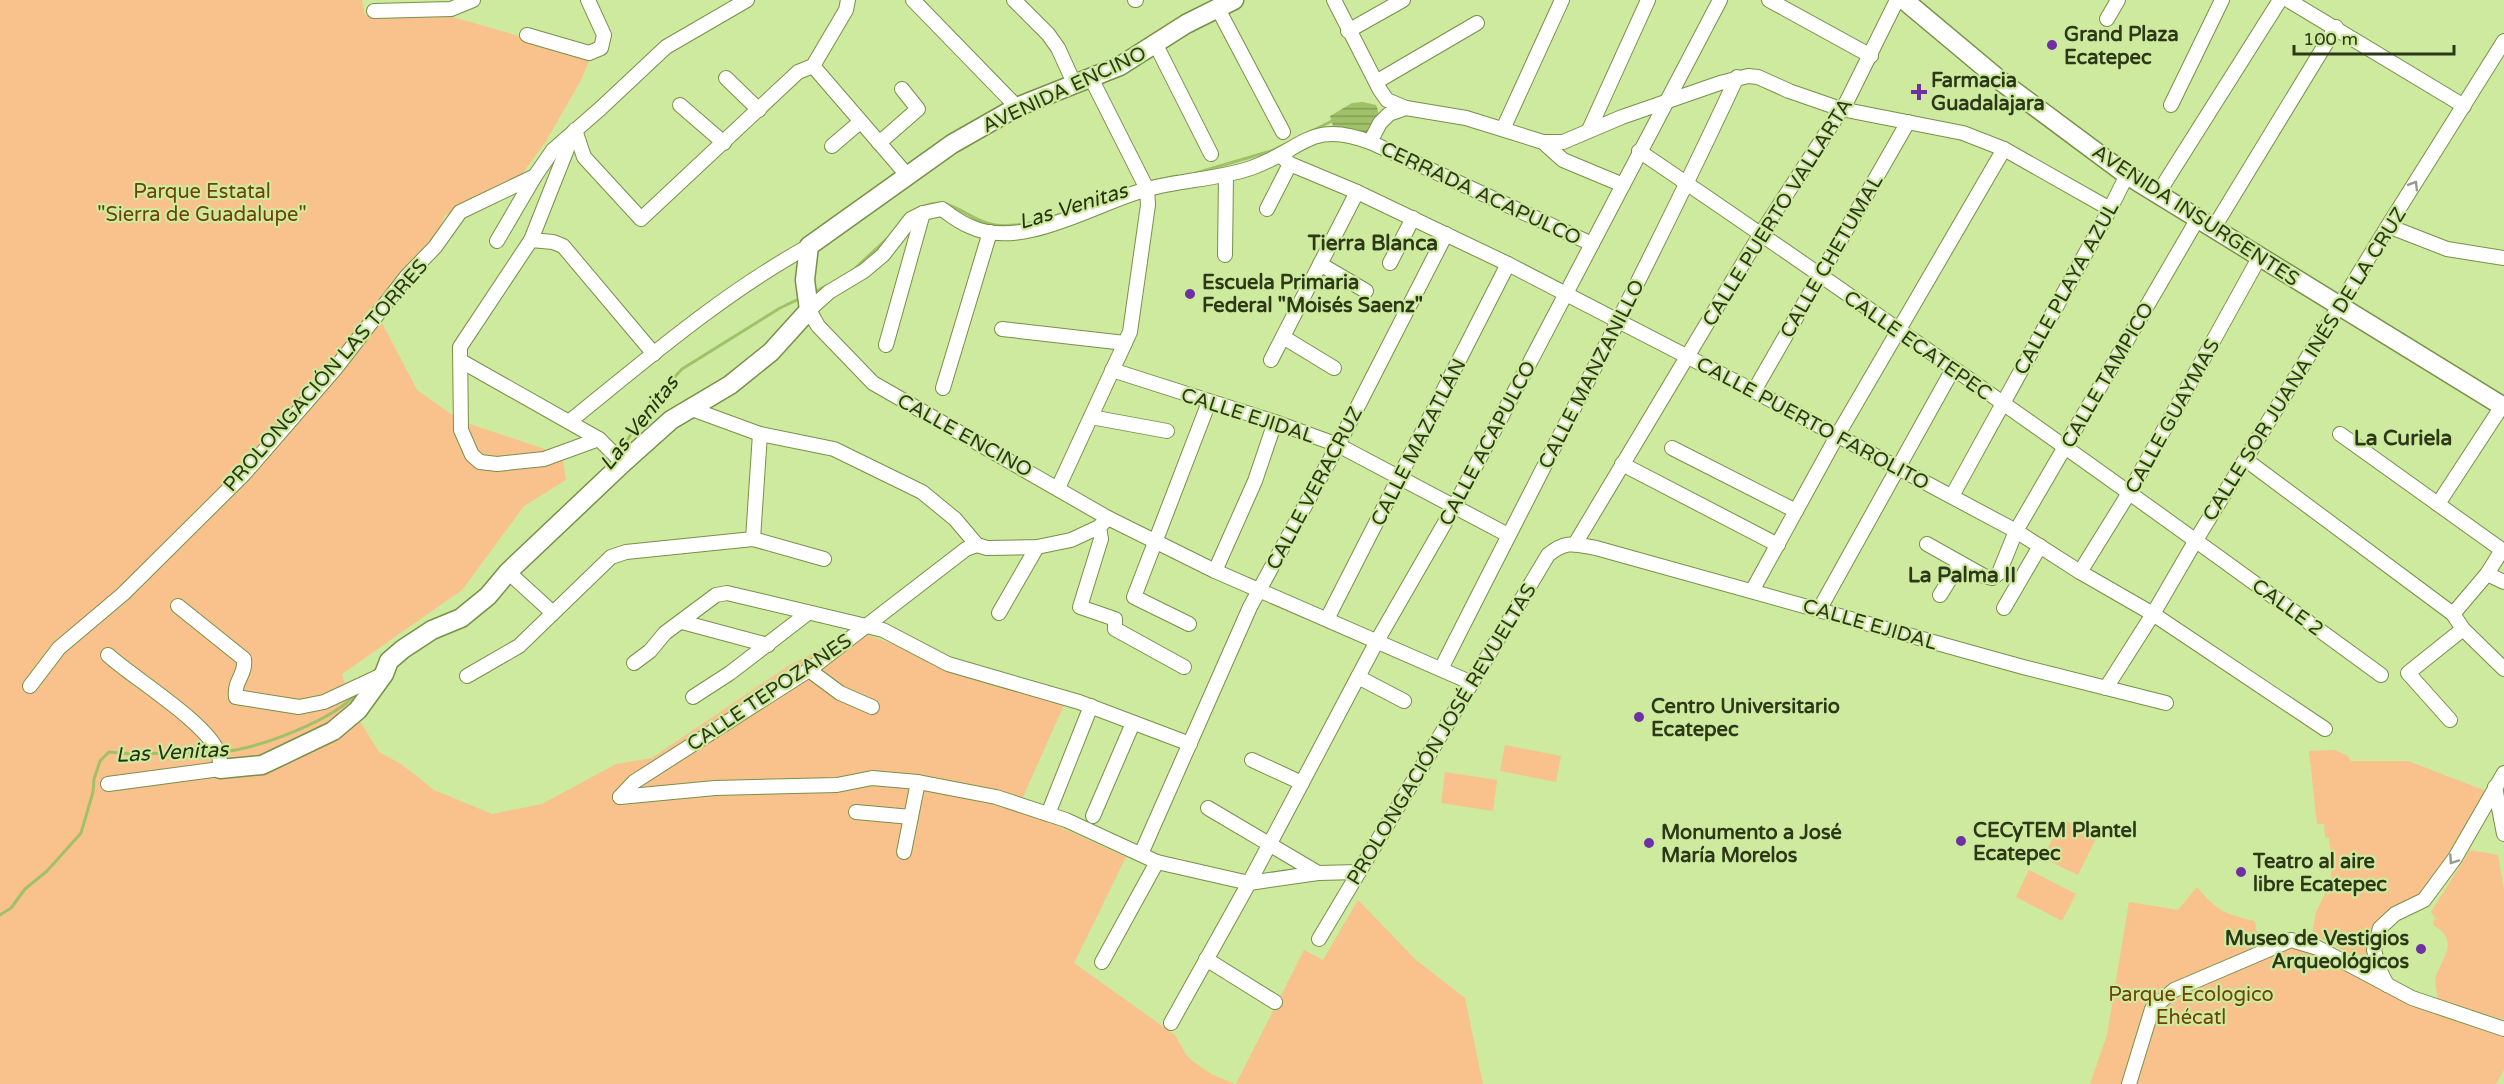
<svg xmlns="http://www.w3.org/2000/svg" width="2504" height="1084" viewBox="0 0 2504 1084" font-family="'Varela Round',sans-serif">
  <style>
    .green { fill: #f9c18b }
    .water { fill: url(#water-rules) }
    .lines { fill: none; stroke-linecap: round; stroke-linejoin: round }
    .stream { stroke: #a1c168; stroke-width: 3 }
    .street-casing { stroke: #779148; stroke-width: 16 }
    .secondary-casing { stroke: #779148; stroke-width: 21 }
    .street { stroke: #fff; stroke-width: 14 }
    .secondary { stroke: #fff; stroke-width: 18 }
    .oneway { stroke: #969c8c }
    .poi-dot { fill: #7030a5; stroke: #cdea9e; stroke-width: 2 }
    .labels { text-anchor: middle; stroke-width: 4.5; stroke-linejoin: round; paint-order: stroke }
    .poi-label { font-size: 20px; font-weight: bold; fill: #2d3819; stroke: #cdea9e; text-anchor: start }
    .street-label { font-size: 20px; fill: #2d3819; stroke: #cdea9e }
    .park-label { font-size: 20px; fill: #6f4207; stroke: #cdea9e }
    .water-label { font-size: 21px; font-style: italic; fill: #27330d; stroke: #cdea9e }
    .neighbourhood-label { font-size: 21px; font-weight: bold; fill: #2d3819; stroke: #cdea9e }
  </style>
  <defs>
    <pattern id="water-rules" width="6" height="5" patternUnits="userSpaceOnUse" patternTransform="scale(1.5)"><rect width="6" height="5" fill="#a1c168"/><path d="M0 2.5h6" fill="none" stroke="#849e55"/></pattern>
  </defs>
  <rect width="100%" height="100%" fill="#cdea9e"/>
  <g class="green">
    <polygon points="0,0 362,0 365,15 453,17 591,57 580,82 546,141 510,191 445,215 438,231 385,298 381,321 417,390 461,421 562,455 566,480 524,506 462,590 342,674 351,707 379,752 401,764 434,790 492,814 542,804 616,764 652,758 788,666 856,631 1064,705 1018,808 1126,857 1074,963 1175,1035 1187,1056 1194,1062 1211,1074 1235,1084 0,1084"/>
    <polygon points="1505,745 1561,756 1556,782 1500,771"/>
    <polygon points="2335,750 2348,756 2351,761 2408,761 2486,791 2422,897 2394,908 2379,919 2372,934 2366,955 2352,955 2312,934 2316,912 2330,884 2332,868 2329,838 2325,837 2324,824 2317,824 2309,751"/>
    <polygon points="1445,772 1497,780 1493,811 1441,803"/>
    <polygon points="2062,819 2097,836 2078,875 2043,858"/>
    <path d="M2470,850L2498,855L2504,890V1020L2438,1000C2437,993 2434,982 2436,976C2443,957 2460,940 2433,925L2435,918L2431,912Z"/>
    <polygon points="2029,870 2076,894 2062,921 2016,897"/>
    <path d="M2197,887C2217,911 2224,914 2255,921L2259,946L2256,961L2277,951L2291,948H2305L2326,956L2426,1011L2504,1033V1070L2496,1084H2090L2107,1035L2129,902L2178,910Z"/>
    <polygon points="1358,900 1416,960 1465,998 1483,1084 1236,1084 1304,950 1323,960"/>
  </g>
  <path class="water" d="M1363,102L1376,105C1381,116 1376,121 1371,130L1364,133L1333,126L1330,116L1352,103Z"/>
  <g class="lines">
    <g class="stream">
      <polyline points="1196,173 1271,151 1332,121"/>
      <polyline points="1149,182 1177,176"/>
      <path d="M923,207C951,193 968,222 995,225C1032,229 1069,210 1103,198"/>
      <polyline points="850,273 889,237"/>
      <polyline points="813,293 826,286"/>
      <polyline points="619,454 649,404 682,369 780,308 801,298"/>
      <path d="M222,752C260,748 335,720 359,691"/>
      <polyline points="0,915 11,908 25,889 47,871 81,833 93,792 94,779 100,761 109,752 132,754 213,752"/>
    </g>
    <defs>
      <g id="street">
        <polyline points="913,0 1017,107"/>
        <polyline points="1014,0 1048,34 1058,48 1074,83"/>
        <polyline points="1135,0 1136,0"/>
        <polyline points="1334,0 1380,90 1387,100 1406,108"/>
        <polyline points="1769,0 1871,56"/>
        <polyline points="2288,0 2464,106"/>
        <polyline points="1217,7 1283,132"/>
        <polyline points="374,11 451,9 473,0"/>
        <polyline points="2107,19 2118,0"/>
        <polyline points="1348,31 1403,0"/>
        <polyline points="527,35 589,53 601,48 604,35 588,0"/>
        <polyline points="1156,45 1211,154"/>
        <polyline points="813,66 907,175"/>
        <polyline points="726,78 759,110"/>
        <polyline points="1376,82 1477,23"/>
        <polyline points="680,105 724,143"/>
        <polyline points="2171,105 2222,0"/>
        <polyline points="1503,129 1562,0"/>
        <polyline points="575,130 584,157 641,219 798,72 813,66 846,10 848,0"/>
        <polyline points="1589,130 1648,0"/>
        <polyline points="573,134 531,240 460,347 461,430 472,455 480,462 497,464 544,459 599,439"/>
        <polyline points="1370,142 1380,123 1389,114 1406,108 1466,118 1543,142 1563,142 1622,117 1720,83 1748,76 1758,77 1789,91 1841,109 1963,133 2004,149 2110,209"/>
        <polyline points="1543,142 1563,160 1623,185"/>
        <polyline points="879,143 918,109 902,89"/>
        <polyline points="832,146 860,122"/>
        <path d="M1639,151C1890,321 2136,496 2381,675"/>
        <polyline points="1280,155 1290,164 1357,192 1508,264 1754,391 2016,531 2080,572 2153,614 2325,729"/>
        <polyline points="2157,195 2280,0"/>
        <polyline points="1267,209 1290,164"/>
        <polyline points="2388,226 2447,249 2504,258"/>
        <polyline points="2213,229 2336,27"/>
        <polyline points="531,240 553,242 563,246 654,354"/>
        <polyline points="497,241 535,176"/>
        <polyline points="1225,255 1226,176"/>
        <polyline points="1390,263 1413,218"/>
        <polyline points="1320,264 1366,291"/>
        <polyline points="1002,329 1125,343"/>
        <polyline points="1283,337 1334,368"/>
        <polyline points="886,345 923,213"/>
        <polyline points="1271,360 1357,192"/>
        <polyline points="461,361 599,439 623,463"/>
        <polyline points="1112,370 1275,422 1338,445 1508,535"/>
        <polyline points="943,388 990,232"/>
        <polyline points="1754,391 1908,122"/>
        <polyline points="689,408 760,434 834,449 922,492 955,519 977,545 987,548 1037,547 1071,540 1099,527 1108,518"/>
        <polyline points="1091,417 1167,431"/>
        <path d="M570,421C647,359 722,294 809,246"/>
        <polyline points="2340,434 2502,550 2487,574 2453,614"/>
        <polyline points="1672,448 1796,511"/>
        <polyline points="2246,460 2453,614 2463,629 2504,669"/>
        <polyline points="1622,464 1778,545"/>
        <polyline points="1058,488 1130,332 1148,205 1147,189 1091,78"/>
        <polyline points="1952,496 2110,209 2127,175"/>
        <polyline points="2438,504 2502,406"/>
        <polyline points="1099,527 1101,539 1080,607 1115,619 1115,629 1184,667"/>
        <polyline points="753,539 760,434"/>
        <polyline points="1575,544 1760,235 1847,101 1897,0"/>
        <polyline points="1927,544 1984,576 1992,578 1999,573 2016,531 2197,220"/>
        <polyline points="1215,571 1255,481 1275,422"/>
        <polyline points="508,572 553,613"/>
        <polyline points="2080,572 2129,493 2259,258"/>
        <polyline points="2487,574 2504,582"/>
        <polyline points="1752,591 1837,436 2004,149"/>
        <polyline points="1940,595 1960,563"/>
        <path d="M178,606L244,659C246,676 234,679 236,697L299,707L324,702L384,674"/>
        <polyline points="2004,608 2040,546"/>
        <polyline points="1819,610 1953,369"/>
        <polyline points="999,613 1037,547"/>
        <polyline points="1327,619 1508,264"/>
        <polyline points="682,622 768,645"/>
        <polyline points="1189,624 1134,597 1209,402"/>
        <polyline points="634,663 650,651 665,633 716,595 727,593 883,630 948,664 1079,702 1190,744"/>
        <path d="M1441,669C1540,472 1644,277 1737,77"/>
        <polyline points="809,670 840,693 872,707"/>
        <polyline points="467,676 519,646 611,557 626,552 753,539 824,559"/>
        <polyline points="1358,677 1404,701"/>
        <path d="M1472,683L1215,571L1108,518L873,383L818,326L809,310L829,292L864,271L883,255L911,219L923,213L942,209C950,215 959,222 969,226C1022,252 1097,202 1148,189C1182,180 1218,179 1251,168C1303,150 1310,119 1370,142L1592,244"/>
        <polyline points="30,686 59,648 123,594 244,474 335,369 407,276 435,247 460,212 535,176 553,150 601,108 666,47 747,0"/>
        <polyline points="2106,688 2153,614 2196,540 2388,226 2504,41"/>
        <polyline points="693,697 730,673 808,613"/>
        <polyline points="2450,720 2408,673 2463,629"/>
        <polyline points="1252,760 1302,783"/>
        <path d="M108,784L220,769C220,764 220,759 219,755C211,725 133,678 108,655"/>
        <polyline points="2495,787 2504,834"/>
        <polyline points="620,797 715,788 837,785 872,778 918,782 996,797 1066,820 1157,862 1249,883 1318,873 1359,872"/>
        <polyline points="620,797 634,782 809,670 966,549 977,545"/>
        <polyline points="1208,808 1318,873"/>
        <polyline points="856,812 911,817"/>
        <polyline points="1048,814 1091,706"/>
        <polyline points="1093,816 1133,723"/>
        <polyline points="904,852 918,782"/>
        <polyline points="1141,854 1250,607 1338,445 1446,234"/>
        <path d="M1319,939L1548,555C1566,540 1574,544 1596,548L2023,667L2166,703"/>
        <polyline points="1206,959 1275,1002"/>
        <polyline points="1102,962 1157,862"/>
        <polyline points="2387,985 2379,969 2374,950 2380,928 2395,914 2424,900 2455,858 2504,773"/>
        <polyline points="1171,1023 1249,883 1377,641 1454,507 1720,0"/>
        <polyline points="2129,1084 2152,1009 2174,990 2291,940 2318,948 2412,998 2504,1029"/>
      </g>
      <g id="secondary">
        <polyline points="1904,0 2002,82 2127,175 2504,407"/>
        <polyline points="220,769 262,765 333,731 358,710 384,674 389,661 403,649 432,630 461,618 488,596 508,572 623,463 671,420 730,385 771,352 809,310 805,280 809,246 952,144 1017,107 1120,66 1186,24 1234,0"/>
      </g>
    </defs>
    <use href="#street" class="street-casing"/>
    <use href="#secondary" class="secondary-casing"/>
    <use href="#street" class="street"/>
    <use href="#secondary" class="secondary"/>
  </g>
  <defs><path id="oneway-chevron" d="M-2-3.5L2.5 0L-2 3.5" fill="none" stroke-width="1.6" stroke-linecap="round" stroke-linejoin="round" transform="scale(1.5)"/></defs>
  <g class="oneway">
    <use href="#oneway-chevron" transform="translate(2414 185) rotate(-58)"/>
    <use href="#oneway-chevron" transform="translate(2453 860) rotate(124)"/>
  </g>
  <g class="poi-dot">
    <circle cx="2052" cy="45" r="6"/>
    <path d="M1916 83h6v6h6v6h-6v6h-6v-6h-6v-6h6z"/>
    <circle cx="1190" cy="294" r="6"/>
    <circle cx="1639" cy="717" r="6"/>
    <circle cx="1961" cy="841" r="6"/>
    <circle cx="1649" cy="843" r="6"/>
    <circle cx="2241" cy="872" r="6"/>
    <circle cx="2421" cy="949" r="6"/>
  </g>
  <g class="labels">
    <g class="poi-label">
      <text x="2064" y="41">Grand Plaza<tspan x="2064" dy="23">Ecatepec</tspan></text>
      <text x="1931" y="87">Farmacia<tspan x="1931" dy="23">Guadalajara</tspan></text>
      <text x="1202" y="289">Escuela Primaria<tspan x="1202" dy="23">Federal "Moisés Saenz"</tspan></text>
      <text x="1651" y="713">Centro Universitario<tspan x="1651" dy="23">Ecatepec</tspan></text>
      <text x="1973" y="837">CECyTEM Plantel<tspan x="1973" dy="23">Ecatepec</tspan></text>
      <text x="1661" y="839">Monumento a José<tspan x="1661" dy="23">María Morelos</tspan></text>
      <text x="2253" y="868">Teatro al aire<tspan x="2253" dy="23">libre Ecatepec</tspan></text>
      <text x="2409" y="945" text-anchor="end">Museo de Vestigios<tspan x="2409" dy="23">Arqueológicos</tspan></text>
    </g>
    <g class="street-label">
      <text transform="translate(1064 89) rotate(-25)" y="7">AVENIDA ENCINO</text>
      <text transform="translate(1481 193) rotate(25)" y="7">CERRADA ACAPULCO</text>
      <text transform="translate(1777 212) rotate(-58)" y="7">CALLE PUERTO VALLARTA</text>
      <text transform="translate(2196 215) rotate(33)" y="7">AVENIDA INSURGENTES</text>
      <text transform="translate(1831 256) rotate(-60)" y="7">CALLE CHETUMAL</text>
      <text transform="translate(2066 288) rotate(-61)" y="7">CALLE PLAYA AZUL</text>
      <text transform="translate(1918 345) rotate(35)" y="7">CALLE ECATEPEC</text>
      <text transform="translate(2304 364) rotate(-58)" y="7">CALLE SOR JUANA INÉS DE LA CRUZ</text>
      <text transform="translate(1591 374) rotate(-63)" y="7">CALLE MANZANILLO</text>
      <text transform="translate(325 375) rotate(-49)" y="7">PROLONGACIÓN LAS TORRES</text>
      <text transform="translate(2107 375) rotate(-60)" y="7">CALLE TAMPICO</text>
      <text transform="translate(1248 415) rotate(18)" y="7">CALLE EJIDAL</text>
      <text transform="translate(2172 416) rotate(-61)" y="7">CALLE GUAYMAS</text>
      <text transform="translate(1813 423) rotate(28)" y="7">CALLE PUERTO FAROLITO</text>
      <text transform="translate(965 435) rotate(29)" y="7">CALLE ENCINO</text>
      <text transform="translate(1418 442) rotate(-63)" y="7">CALLE MAZATLÁN</text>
      <text transform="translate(1487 443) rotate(-62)" y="7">CALLE ACAPULCO</text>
      <text transform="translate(1314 488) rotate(-62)" y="7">CALLE VERACRUZ</text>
      <text transform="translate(2288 607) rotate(36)" y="7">CALLE 2</text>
      <text transform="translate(1870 624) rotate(16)" y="7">CALLE EJIDAL</text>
      <text transform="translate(769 692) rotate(-34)" y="7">CALLE TEPOZANES</text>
      <text transform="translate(1441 734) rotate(-59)" y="7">PROLONGACIÓN JOSÉ REVUELTAS</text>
    </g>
    <g class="park-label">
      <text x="202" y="198">Parque Estatal<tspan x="202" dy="23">"Sierra de Guadalupe"</tspan></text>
      <text x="2191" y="1001">Parque Ecologico<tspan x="2191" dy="23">Ehécatl</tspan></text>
    </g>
    <g class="water-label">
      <text transform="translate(1073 206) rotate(-17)" y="7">Las Venitas</text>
      <text transform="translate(639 423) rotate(-52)" y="7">Las Venitas</text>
      <text transform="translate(172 752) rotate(-3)" y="7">Las Venitas</text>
    </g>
    <g class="neighbourhood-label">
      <text x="1373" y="250">Tierra Blanca</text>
      <text x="2403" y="445">La Curiela</text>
      <text x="1962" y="582">La Palma II</text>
    </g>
  </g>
  <path d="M2294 45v9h160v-9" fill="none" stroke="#2d3819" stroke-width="3"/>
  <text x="2303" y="45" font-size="18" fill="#2d3819" stroke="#cdea9e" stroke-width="4.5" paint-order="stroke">100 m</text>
</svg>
